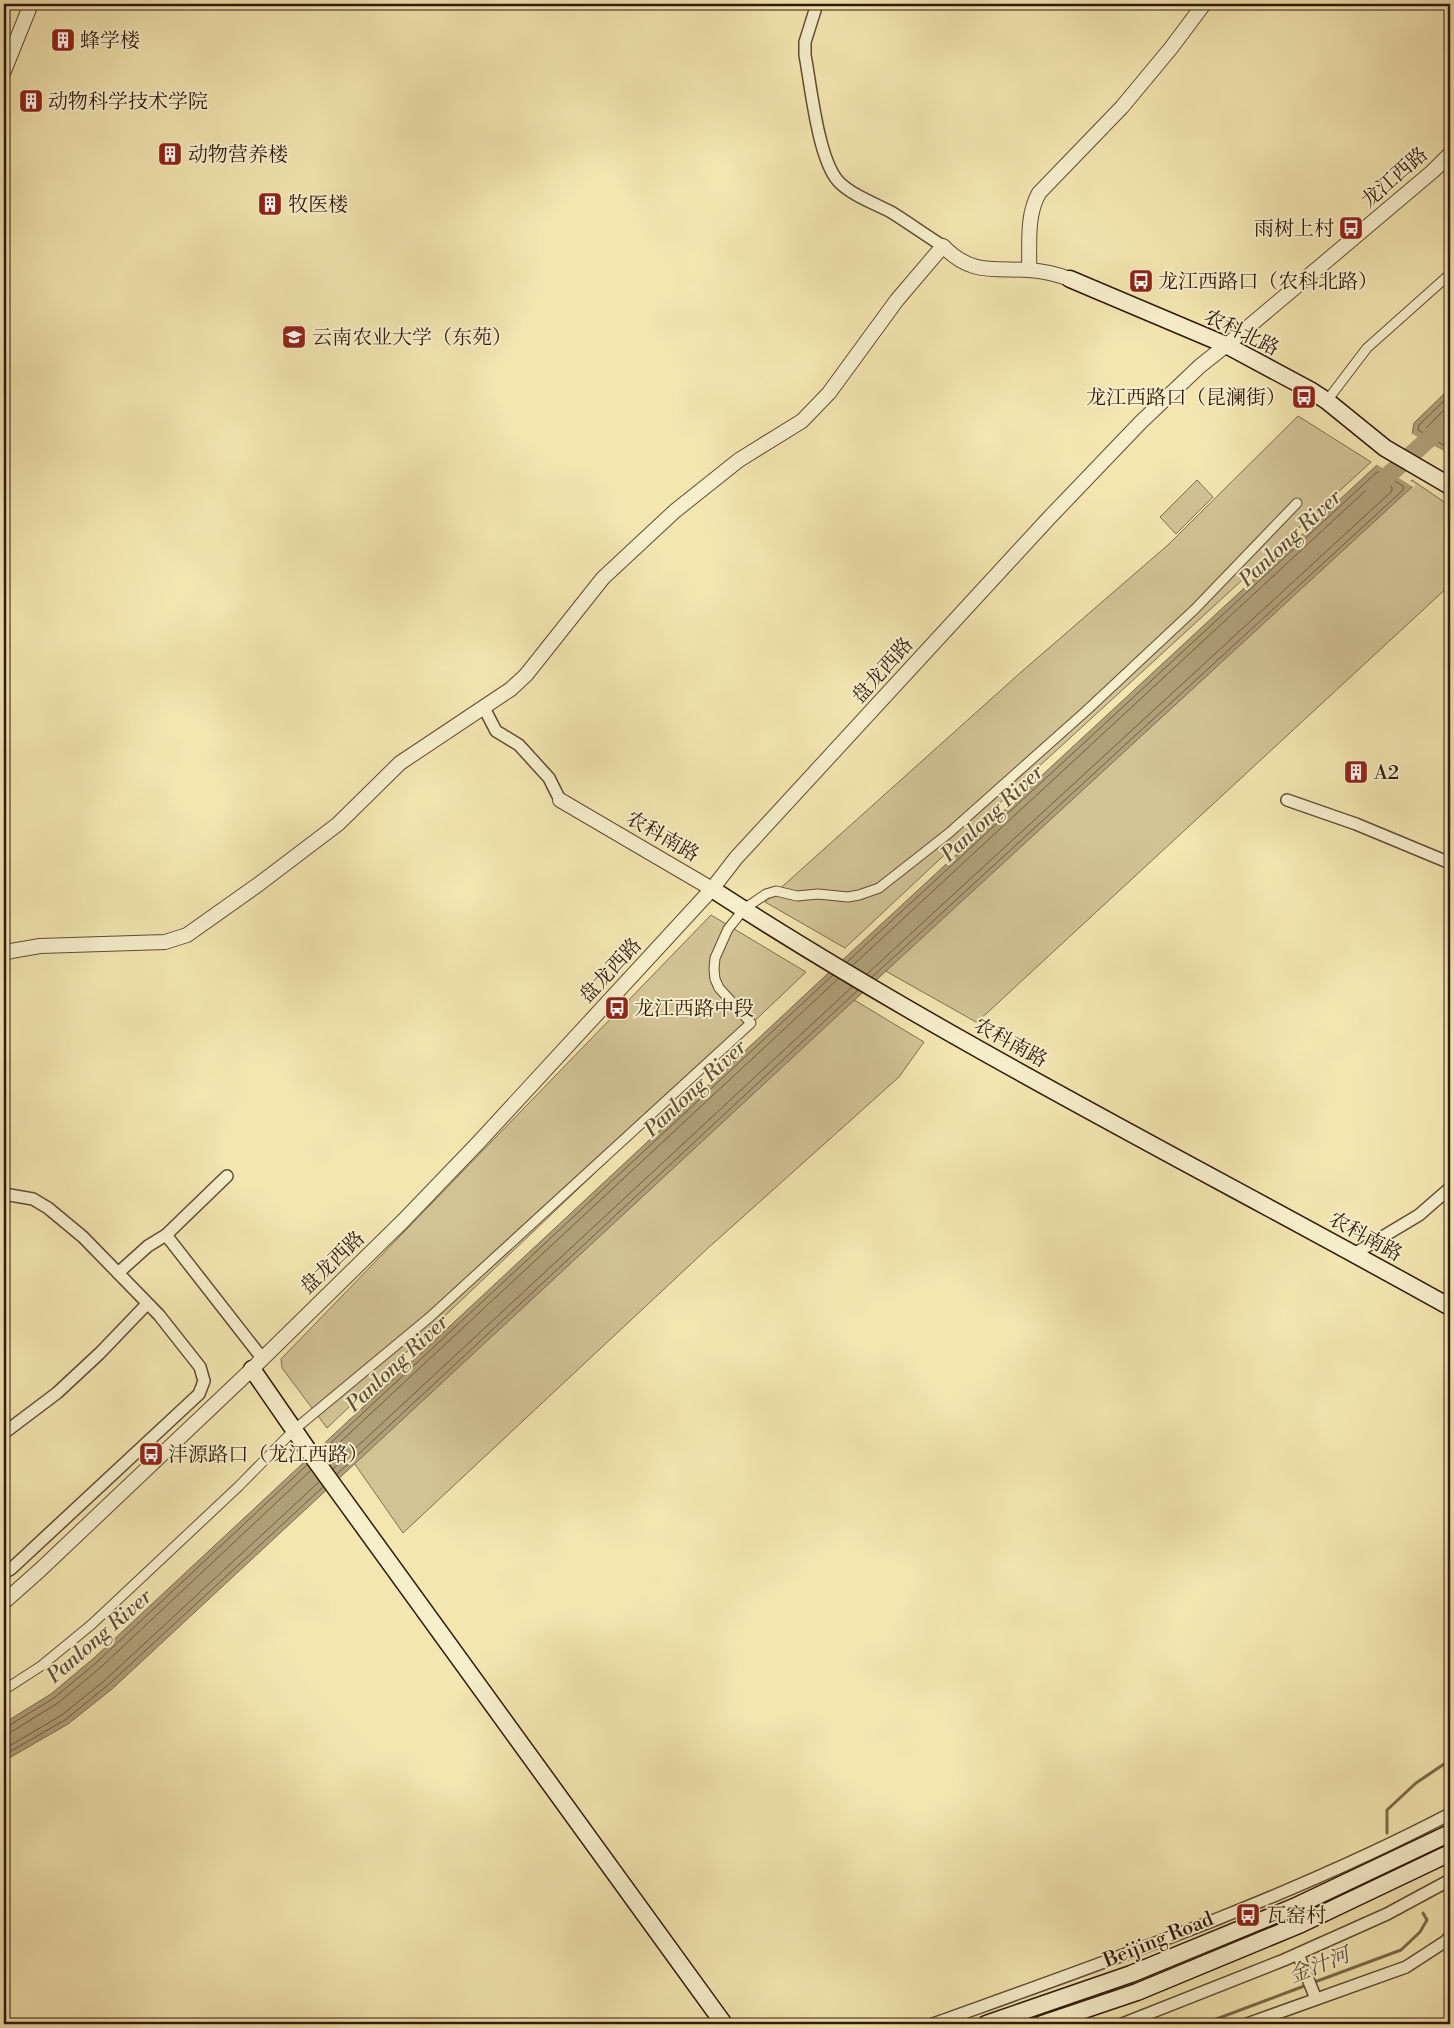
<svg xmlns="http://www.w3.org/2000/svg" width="1454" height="2028" viewBox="0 0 1454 2028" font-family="'Libre Bodoni','Noto Serif SC',serif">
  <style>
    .green { fill: #d2c395; stroke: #806e50 }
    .water { fill: #b0a079; stroke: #7c6a4d }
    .pier { fill: #f3e6b1 }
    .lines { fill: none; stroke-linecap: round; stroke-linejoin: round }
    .shore { stroke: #705c42; stroke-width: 1 }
    .stream { stroke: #7c6a4d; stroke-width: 3 }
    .river { stroke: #b0a079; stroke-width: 18 }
    .pedestrian-casing { stroke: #604c34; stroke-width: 11 }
    .minor-casing { stroke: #604c34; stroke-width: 14 }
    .tertiary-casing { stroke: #604c34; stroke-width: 16 }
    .secondary-casing { stroke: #2f190b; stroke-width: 19 }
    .pedestrian { stroke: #f7efcc; stroke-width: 9 }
    .minor { stroke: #f7efcc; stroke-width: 11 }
    .tertiary { stroke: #f7efcc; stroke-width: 14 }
    .secondary { stroke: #f7efcc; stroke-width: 16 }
    .labels { text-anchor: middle; stroke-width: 4; stroke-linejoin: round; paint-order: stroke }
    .poi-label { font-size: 20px; fill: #2f190b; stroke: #f7efcc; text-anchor: start }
    .street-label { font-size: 20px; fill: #2f190b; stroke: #f7efcc }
    .water-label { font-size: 21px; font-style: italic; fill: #634f37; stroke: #f7efcc }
  </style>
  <rect width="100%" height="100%" fill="#f3e6b1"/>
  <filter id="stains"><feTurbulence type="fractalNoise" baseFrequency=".004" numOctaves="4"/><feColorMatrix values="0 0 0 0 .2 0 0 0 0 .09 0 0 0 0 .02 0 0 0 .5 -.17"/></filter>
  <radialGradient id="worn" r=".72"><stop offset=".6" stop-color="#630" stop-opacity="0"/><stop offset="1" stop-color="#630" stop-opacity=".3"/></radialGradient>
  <g class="green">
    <polygon points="1298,416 1371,462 1035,770 845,948 765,902 1020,673 1169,544"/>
    <polygon points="1197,480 1213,497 1176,534 1160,517"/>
    <polygon points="1412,480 1450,506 1450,585 987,1013 976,1022 882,969"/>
    <polygon points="711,915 806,972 327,1428 282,1368 281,1359"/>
    <polygon points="851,998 924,1042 899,1077 707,1249 403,1533 352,1460"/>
  </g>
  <g class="water">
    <polygon points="1450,388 1450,454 1412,434 1414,423"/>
    <polygon points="1377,465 1413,486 848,1006 112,1689 68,1724 4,1761 4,1723 51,1694 94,1658 822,979"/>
  </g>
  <g class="pier">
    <polygon points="1409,432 1450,454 1450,457 1410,436"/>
    <polygon points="1377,462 1415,484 1415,488 1375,464"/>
  </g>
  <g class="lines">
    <g class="shore">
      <polyline points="1450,395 1419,425 1418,430 1450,449"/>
      <polyline points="1450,404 1427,427 1450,442"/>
      <polyline points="847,962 1377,472 1379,472 1403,486 1403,490 872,977"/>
      <polyline points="853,965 1377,480 1380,480 1392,487 1392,491 867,974"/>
      <polyline points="321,1452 833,975"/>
      <polyline points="324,1457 839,978"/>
      <polyline points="333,1469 852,987"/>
      <polyline points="337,1474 858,990"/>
      <polyline points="4,1727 8,1726 54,1698 97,1662 307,1465"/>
      <polyline points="4,1733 11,1732 58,1703 101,1667 311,1470"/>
      <polyline points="4,1749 62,1715 104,1681 319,1482"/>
      <polyline points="4,1755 65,1720 108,1685 323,1487"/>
    </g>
    <g class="stream">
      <polyline points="1387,1833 1387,1810 1416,1783 1450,1760"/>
      <polyline points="1312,1983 1401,1950 1420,1932 1427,1920 1423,1913"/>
      <polyline points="1203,2024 1307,1985"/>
    </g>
    <polyline class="river" points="1374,488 1450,420"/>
    <defs>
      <g id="pedestrian">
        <polyline points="1332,394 1367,348 1450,274"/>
        <polyline points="4,1690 41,1666 91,1625 239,1486 295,1429 430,1317 751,1023 719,988 715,979 714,969 715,958 728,929 744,909 766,894 776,891 797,896 818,894 848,897 859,895 879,888 949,833 1086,711 1195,609 1297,503"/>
      </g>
      <g id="minor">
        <path d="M817,4L805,42V55C811,87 818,158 838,181C851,195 874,203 891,212C909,223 925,235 943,246"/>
        <polyline points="484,708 496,731 519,745 549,778 560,800"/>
        <polyline points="1287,800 1356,824 1450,863"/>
        <polyline points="4,1194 33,1199 48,1208 83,1237 159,1315 200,1367 204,1381 199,1394 11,1569 4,1573"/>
        <polyline points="166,1235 262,1358"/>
        <polyline points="1354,1254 1419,1215 1450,1188"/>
        <polyline points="118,1273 148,1246 166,1235 227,1176"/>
        <polyline points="4,1433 57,1393 100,1353 147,1304"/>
        <polyline points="1298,1954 1316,1999"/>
        <path d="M933,2024C1108,1961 1285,1900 1450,1814"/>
        <polyline points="1122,2024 1284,1960 1387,1914 1450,1880"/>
        <polyline points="1247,2024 1406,1967 1446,1941 1450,1936"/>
      </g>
      <g id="tertiary">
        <polyline points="4,71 31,4"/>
        <path d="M1029,270C1030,244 1026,216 1039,193L1122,107L1171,48L1204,4"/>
        <polyline points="560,800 712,889"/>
        <path d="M4,954L11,951L40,946L165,942L187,935L259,884L338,824L400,763L511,689L526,675L603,578L675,511L739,460L802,421L829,393L897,300L943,246C971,275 992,268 1029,270C1043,271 1056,274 1070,279"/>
        <polyline points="4,1602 40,1570 252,1369 404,1220 478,1143 712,889 736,858 1049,518 1141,422 1200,366 1234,339 1433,171 1450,154"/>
      </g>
      <g id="secondary">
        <polyline points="1070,279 1226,345 1310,390 1327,401 1385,448 1450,486"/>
        <path d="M712,889C949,1043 1203,1169 1450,1307"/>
        <polyline points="252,1369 310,1453 724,2024"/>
        <polyline points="986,2024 1131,1974 1294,1907 1450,1833"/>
        <polyline points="1042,2024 1137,1992 1301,1924 1450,1853"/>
      </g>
    </defs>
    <use href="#pedestrian" class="pedestrian-casing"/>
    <use href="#minor" class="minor-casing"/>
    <use href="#tertiary" class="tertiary-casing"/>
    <use href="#secondary" class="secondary-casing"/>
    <use href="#pedestrian" class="pedestrian"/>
    <use href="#minor" class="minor"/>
    <use href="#tertiary" class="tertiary"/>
    <use href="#secondary" class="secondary"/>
  </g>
  <defs>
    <symbol id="building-square" viewBox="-11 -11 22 22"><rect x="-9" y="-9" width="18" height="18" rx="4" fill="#8f2418" stroke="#f7efcc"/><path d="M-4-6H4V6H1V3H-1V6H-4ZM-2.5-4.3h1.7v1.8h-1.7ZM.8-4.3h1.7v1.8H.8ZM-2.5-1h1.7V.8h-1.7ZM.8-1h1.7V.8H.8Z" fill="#fff"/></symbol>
    <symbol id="bus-square" viewBox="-11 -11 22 22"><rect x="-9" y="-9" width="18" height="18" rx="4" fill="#8f2418" stroke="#f7efcc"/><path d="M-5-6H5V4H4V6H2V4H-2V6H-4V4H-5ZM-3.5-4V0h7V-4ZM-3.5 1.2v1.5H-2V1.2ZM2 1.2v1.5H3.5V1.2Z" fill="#fff"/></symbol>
    <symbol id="university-square" viewBox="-11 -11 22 22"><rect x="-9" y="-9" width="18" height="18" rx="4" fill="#8f2418" stroke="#f7efcc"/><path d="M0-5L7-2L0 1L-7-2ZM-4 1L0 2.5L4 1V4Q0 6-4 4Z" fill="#fff"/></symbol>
  </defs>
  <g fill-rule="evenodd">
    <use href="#building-square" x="49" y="26" width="28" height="28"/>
    <use href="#building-square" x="17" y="87" width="28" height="28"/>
    <use href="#building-square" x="156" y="140" width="28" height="28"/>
    <use href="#building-square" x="256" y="190" width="28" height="28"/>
    <use href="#bus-square" x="1337" y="214" width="28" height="28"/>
    <use href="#bus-square" x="1127" y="267" width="28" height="28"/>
    <use href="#university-square" x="280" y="323" width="28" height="28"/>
    <use href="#bus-square" x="1290" y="383" width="28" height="28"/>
    <use href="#building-square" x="1342" y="758" width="28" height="28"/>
    <use href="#bus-square" x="603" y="994" width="28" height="28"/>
    <use href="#bus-square" x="137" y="1440" width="28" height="28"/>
    <use href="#bus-square" x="1234" y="1901" width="28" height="28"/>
  </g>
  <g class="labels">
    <g class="poi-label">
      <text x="80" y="47">蜂学楼</text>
      <text x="48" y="108">动物科学技术学院</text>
      <text x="188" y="161">动物营养楼</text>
      <text x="288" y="211">牧医楼</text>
      <text x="1334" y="235" text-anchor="end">雨树上村</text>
      <text x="1158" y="288">龙江西路口（农科北路）</text>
      <text x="312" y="344">云南农业大学（东苑）</text>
      <text x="1286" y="404" text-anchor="end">龙江西路口（昆澜街）</text>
      <text x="1374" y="779">A2</text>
      <text x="634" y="1015">龙江西路中段</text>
      <text x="168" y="1461">沣源路口（龙江西路）</text>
      <text x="1266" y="1922">瓦窑村</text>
    </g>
    <g class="street-label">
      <text transform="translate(1394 177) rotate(-41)" y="7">龙江西路</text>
      <text transform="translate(1242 332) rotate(26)" y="7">农科北路</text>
      <text transform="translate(882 670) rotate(-48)" y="7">盘龙西路</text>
      <text transform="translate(663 836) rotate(30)" y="7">农科南路</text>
      <text transform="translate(610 970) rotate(-47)" y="7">盘龙西路</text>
      <text transform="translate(1011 1042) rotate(29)" y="7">农科南路</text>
      <text transform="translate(1366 1236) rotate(29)" y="7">农科南路</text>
      <text transform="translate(332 1262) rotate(-44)" y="7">盘龙西路</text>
      <text transform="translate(1158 1939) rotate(-22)" y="7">Beijing Road</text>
    </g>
    <g class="water-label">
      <text transform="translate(1290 538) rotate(-43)" y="7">Panlong River</text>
      <text transform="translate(992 813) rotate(-43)" y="7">Panlong River</text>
      <text transform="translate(695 1088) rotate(-43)" y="7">Panlong River</text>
      <text transform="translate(397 1363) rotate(-43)" y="7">Panlong River</text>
      <text transform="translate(99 1636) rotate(-41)" y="7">Panlong River</text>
      <text transform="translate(1319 1965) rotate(-21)" y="7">金汁河</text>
    </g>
  </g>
  <rect width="1454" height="2028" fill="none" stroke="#f3e6b1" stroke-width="20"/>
  <rect x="5" y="5" width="1444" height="2018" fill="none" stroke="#2f190b" stroke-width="2.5"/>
  <rect x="10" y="10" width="1434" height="2008" fill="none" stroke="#2f190b"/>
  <rect width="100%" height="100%" filter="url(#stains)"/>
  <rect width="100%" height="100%" fill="url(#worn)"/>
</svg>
